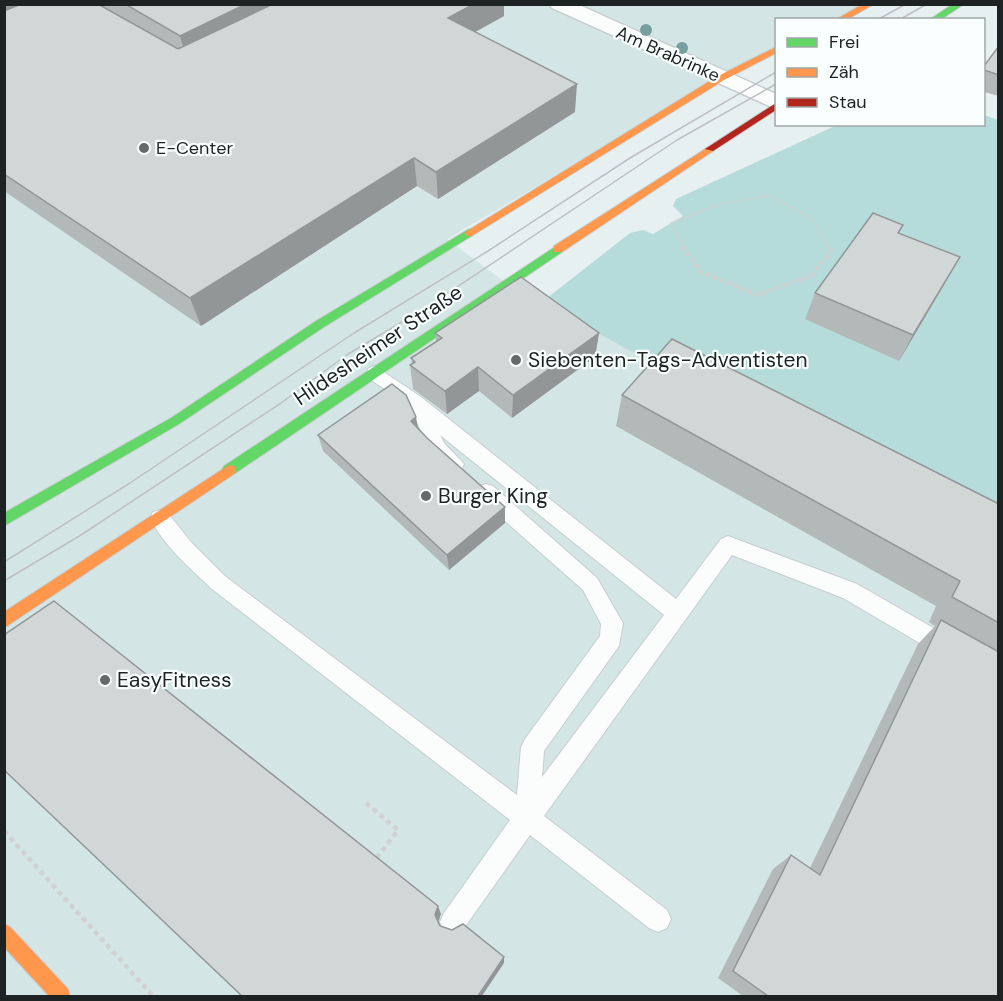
<svg xmlns="http://www.w3.org/2000/svg" width="1003" height="1001" viewBox="0 0 1003 1001" font-family="'DM Sans',sans-serif">
  <style>
    .built { fill: #d3e6e5 }
    .green { fill: #b5dbda }
    .lines { fill: none; stroke-linecap: round; stroke-linejoin: round }
    .lane-casing { stroke: #c6cdcd; stroke-width: 2 }
    .street-casing { stroke: #c6cdcd; stroke-width: 3 }
    .fast-casing { stroke: #c6cdcd; stroke-width: 2 }
    .slow-casing { stroke: #c6cdcd; stroke-width: 2 }
    .jam-casing { stroke: #c6cdcd; stroke-width: 2 }
    .path-far2 { stroke: #d0d2d2; stroke-width: 2; stroke-dasharray: 3 2; stroke-linecap: butt }
    .path-far1 { stroke: #d0d2d2; stroke-width: 4; stroke-dasharray: 4.5 3; stroke-linecap: butt }
    .path { stroke: #d0d2d2; stroke-width: 4.5; stroke-dasharray: 5 4; stroke-linecap: butt }
    .lane { fill: #fbfdfd; fill-rule: evenodd }
    .street { fill: #fbfdfd; fill-rule: evenodd }
    .fast { fill: #63d668; fill-rule: evenodd }
    .slow { fill: #ff974d; fill-rule: evenodd }
    .jam { fill: #b3261e; fill-rule: evenodd }
    .tram { stroke: #bdc0c0; stroke-width: 1.5 }
    .tree { fill: #779f9e }
    .wall { fill: #b3b9b8 }
    .shaded-wall { fill: #929696 }
    .building { fill: #d0d7d6; stroke: #929696; stroke-width: 1.5 }
    .poi-dot { fill: #636b6a; stroke: #f8fffe; stroke-width: 2 }
    .labels { text-anchor: middle; stroke-width: 4.5; stroke-linejoin: round; paint-order: stroke }
    .far-street-label { font-size: 18px; fill: #1c2322; stroke: #f8fffe }
    .far-poi-label { font-size: 18px; fill: #1c2322; stroke: #f8fffe; text-anchor: start }
    .street-label { font-size: 21px; fill: #1c2322; stroke: #f8fffe }
    .poi-label { font-size: 21px; fill: #1c2322; stroke: #f8fffe; text-anchor: start }
  </style>
  <rect width="100%" height="100%" fill="#e7f0f0"/>
  <polygon class="built" points="5,5 870,5 839,19 776,20 776,50 721,78 447,239 506,283 998,545 998,996 5,996"/>
  <polygon class="green" points="984,115 998,120 998,545 665,370 542,302 630,233 643,230 653,234 683,216 673,206 676,199 837,125 984,124"/>
  <g class="lines">
    <defs>
      <path id="lane" d="M375,366L421,397L676,599L721,539L728,536L857,584L956,641L959,648L956,655L948,658L940,655L843,598L732,555L544,816L667,910L671,919L667,928L658,932L649,928L530,835L462,931L453,935L444,931L440,922L444,913L510,820L212,589C190,568 164,546 150,518L153,512L160,510L167,512L191,542L226,577L517,795L521,747L525,739L600,636L601,624L583,590L479,498L476,492L479,486L486,484L493,486L597,578L623,623L619,646L544,751L542,777L664,615L440,435L444,443L464,464L462,469C432,479 423,426 410,410C399,398 382,388 369,378L366,373L369,368Z"/>
      <polygon id="street" points="549,4 577,4 776,94 776,109 552,8"/>
      <g id="fast">
        <polygon points="953,4 964,4 940,20 929,20"/>
        <polygon points="469,229 474,233 473,235 324,327 179,424 4,526 4,513 171,418 316,321"/>
        <polygon points="558,245 562,246 562,252 234,474 224,474 222,470 224,466"/>
      </g>
      <g id="slow">
        <polygon points="863,4 874,4 846,20 835,20"/>
        <polygon points="776,47 776,53 724,80 473,235 469,237 464,233 718,76"/>
        <polygon points="710,146 715,149 713,151 562,252 554,252 554,246"/>
        <polygon points="229,465 234,466 236,470 234,474 4,628 4,612"/>
        <polygon points="4,924 10,927 68,989 70,996 49,996 4,947"/>
      </g>
      <polygon id="jam" points="776,103 776,110 713,151 705,149"/>
    </defs>
    <use href="#lane" class="lane-casing"/>
    <use href="#street" class="street-casing"/>
    <use href="#fast" class="fast-casing"/>
    <use href="#slow" class="slow-casing"/>
    <use href="#jam" class="jam-casing"/>
    <polyline class="path-far2" points="683,248 671,223 720,204 769,196 813,219 829,248"/>
    <polyline class="path-far1" points="682,246 701,272 757,295 811,276 831,251 828,246"/>
    <g class="path">
      <polyline points="366,803 398,830 375,860"/>
      <polyline points="4,831 153,996"/>
    </g>
    <use href="#lane" class="lane"/>
    <use href="#street" class="street"/>
    <use href="#fast" class="fast"/>
    <use href="#slow" class="slow"/>
    <use href="#jam" class="jam"/>
    <g class="tram">
      <polyline points="877,20 906,4"/>
      <polyline points="899,20 927,4"/>
      <polyline points="4,562 130,483 354,333 488,251 630,158 776,72"/>
      <polyline points="4,581 81,535 281,403 348,354 424,309 677,140 776,84"/>
    </g>
  </g>
  <g class="tree">
    <circle cx="646" cy="30" r="6"/>
    <circle cx="682" cy="48" r="6"/>
  </g>
  <g class="wall">
    <polygon points="4,4 504,4 504,16 475,32 575,112 438,199 417,186 201,326 4,191"/>
    <polygon points="999,46 999,96 984,92 984,66"/>
    <polygon points="899,233 945,283 899,361 805,319 815,293"/>
    <polygon points="435,333 599,333 595,357 512,418 479,391 447,414 413,389 410,365 412,364 411,358 436,341"/>
    <polygon points="622,395 999,504 999,996 743,996 718,978 773,869 791,855 810,868 918,644 935,626 929,622 936,606 616,426"/>
    <polygon points="418,428 505,523 449,570 323,451 318,435"/>
  </g>
  <g class="shaded-wall">
    <polygon points="4,4 64,4 4,32"/>
    <polygon points="246,4 308,4 188,63 180,36"/>
    <polygon points="474,4 504,4 504,16 450,46 448,18"/>
    <polygon points="577,84 575,112 438,199 436,172"/>
    <polygon points="414,158 417,186 201,326 190,298"/>
    <polygon points="960,257 945,283 899,361 913,335"/>
    <polygon points="599,333 595,357 512,418 513,395"/>
    <polygon points="478,367 479,391 447,414 445,391"/>
    <polygon points="416,417 419,434 411,421"/>
    <polygon points="505,507 505,523 449,570 447,555"/>
    <polygon points="438,906 441,914 438,923 435,915"/>
    <polygon points="504,957 504,963 482,996 478,996"/>
  </g>
  <g class="building">
    <polygon points="21,4 98,4 178,49 273,4 474,4 448,18 577,84 436,172 414,158 190,298 4,174 4,11"/>
    <polygon points="125,4 246,4 180,36"/>
    <polygon points="999,46 999,75 984,70 984,66"/>
    <polygon points="873,213 903,225 898,233 960,257 913,335 815,293"/>
    <polygon points="521,277 599,333 513,395 478,367 445,391 410,365 415,362 411,358 442,338 435,333"/>
    <polygon points="672,339 999,504 999,623 952,597 960,581 622,395"/>
    <polygon points="392,384 406,395 416,417 411,421 427,438 505,507 447,555 318,435"/>
    <polygon points="54,601 438,906 435,915 440,926 452,930 463,924 504,957 478,996 242,996 4,770 4,635"/>
    <polygon points="941,620 999,652 999,996 768,996 733,971 791,855 820,875"/>
  </g>
  <g class="poi-dot">
    <circle cx="144" cy="148" r="6"/>
    <circle cx="516" cy="360" r="6"/>
    <circle cx="426" cy="496" r="6"/>
    <circle cx="105" cy="680" r="6"/>
  </g>
  <g class="labels">
    <g class="far-street-label">
      <text transform="translate(668 54) rotate(24)" y="6">Am Brabrinke</text>
    </g>
    <g class="far-poi-label">
      <text x="156" y="154">E-Center</text>
    </g>
    <g class="street-label">
      <text transform="translate(378 345) rotate(-34)" y="7">Hildesheimer Straße</text>
    </g>
    <g class="poi-label">
      <text x="528" y="367">Siebenten-Tags-Adventisten</text>
      <text x="438" y="503">Burger King</text>
      <text x="117" y="687">EasyFitness</text>
    </g>
  </g>
  <rect width="1003" height="1001" fill="none" stroke="#1c2322" stroke-width="12"/>
  <rect x="775" y="18" width="210" height="108" fill="#f8fffe" stroke="#a0a7a6" stroke-width="1.5"/>
  <rect x="787" y="38" width="30" height="9" fill="#63d668" stroke="#a0a7a6" stroke-width="1.5"/>
  <text x="829" y="48" font-size="18" fill="#1c2322">Frei</text>
  <rect x="787" y="68" width="30" height="9" fill="#ff974d" stroke="#a0a7a6" stroke-width="1.5"/>
  <text x="829" y="78" font-size="18" fill="#1c2322">Zäh</text>
  <rect x="787" y="98" width="30" height="9" fill="#b3261e" stroke="#a0a7a6" stroke-width="1.5"/>
  <text x="829" y="108" font-size="18" fill="#1c2322">Stau</text>
</svg>
